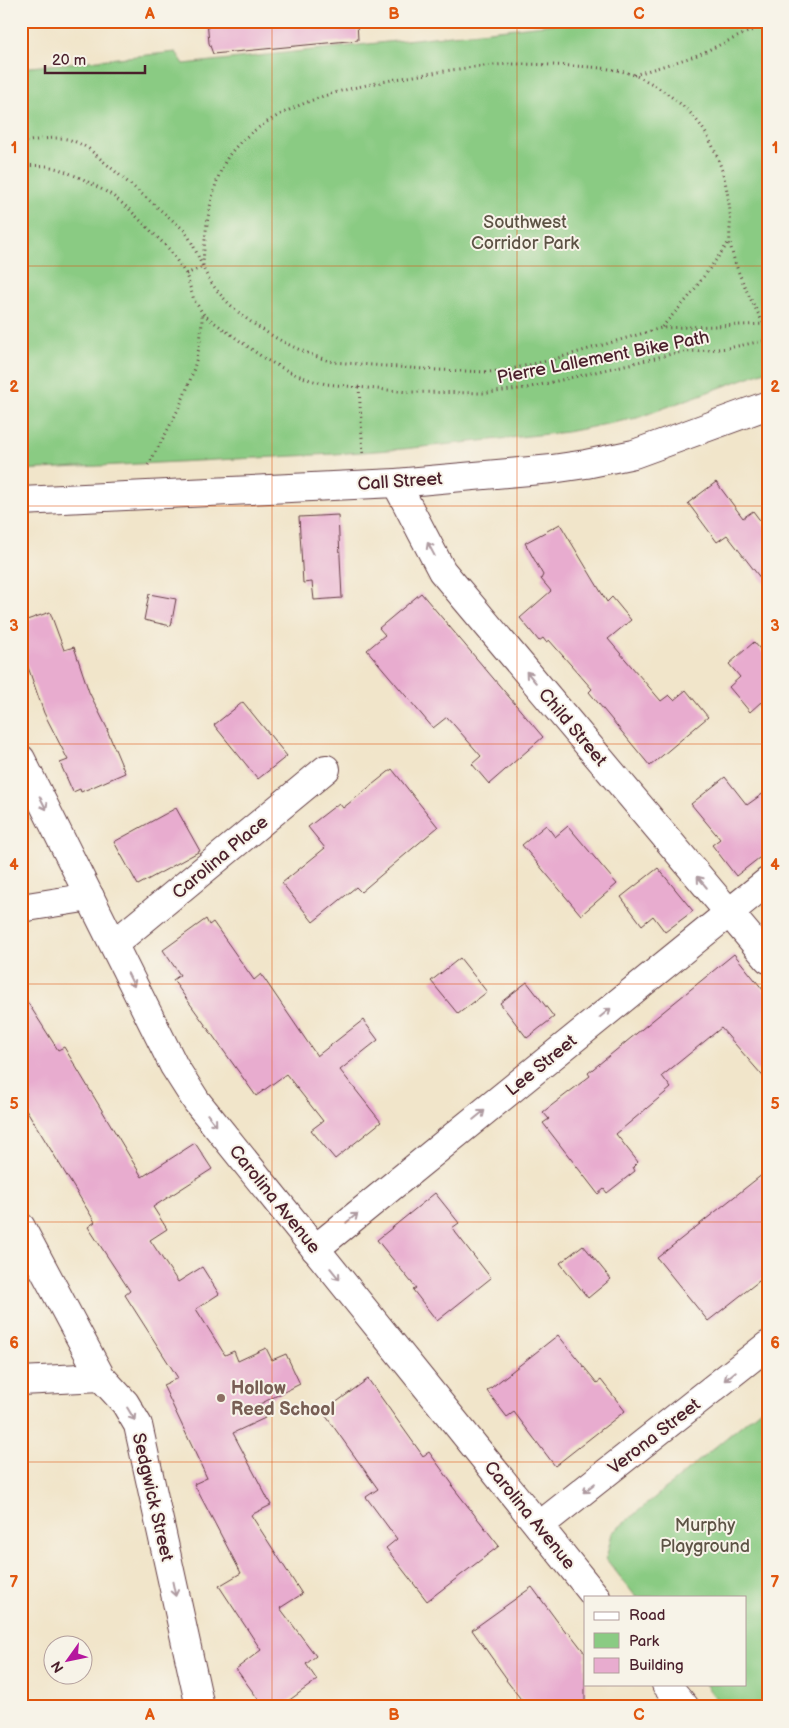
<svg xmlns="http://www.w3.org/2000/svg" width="789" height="1728" viewBox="0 0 789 1728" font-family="'Balsamiq Sans',sans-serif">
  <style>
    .green { fill: #8acb83; stroke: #6a7557 }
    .building { fill: #e8accf }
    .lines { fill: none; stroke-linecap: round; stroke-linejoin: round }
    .minor-casing { stroke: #633d43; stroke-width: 30 }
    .path { stroke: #633d43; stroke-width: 3; stroke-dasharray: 1 4; stroke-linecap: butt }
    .minor { stroke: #fff; stroke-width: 28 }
    .oneway { stroke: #ae9aa0 }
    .grid { fill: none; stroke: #e0560e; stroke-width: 1; stroke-opacity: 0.55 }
    .education-dot { fill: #8d6e63; stroke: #f7f3e8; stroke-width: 2 }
    .labels { text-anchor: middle; stroke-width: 4; stroke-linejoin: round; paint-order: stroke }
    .park-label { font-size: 18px; fill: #5d5345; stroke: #f7f3e8 }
    .street-label { font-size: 18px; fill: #4a1f2b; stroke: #f7f3e8 }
    .education-label { font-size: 18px; font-weight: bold; fill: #785e54; stroke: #f7f3e8; text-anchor: start }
    .neatline { fill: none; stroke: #e0560e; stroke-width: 2 }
    .grid-label { font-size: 16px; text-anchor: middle; font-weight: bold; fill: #e0560e }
  </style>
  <rect width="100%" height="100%" fill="#f7f3e8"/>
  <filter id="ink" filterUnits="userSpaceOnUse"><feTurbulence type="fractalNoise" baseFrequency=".02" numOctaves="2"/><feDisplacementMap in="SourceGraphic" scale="10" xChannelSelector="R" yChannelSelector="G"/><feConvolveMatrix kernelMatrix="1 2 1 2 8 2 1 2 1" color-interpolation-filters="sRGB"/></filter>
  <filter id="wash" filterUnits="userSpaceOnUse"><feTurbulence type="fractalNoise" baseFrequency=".0096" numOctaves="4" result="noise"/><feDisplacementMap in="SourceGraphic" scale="20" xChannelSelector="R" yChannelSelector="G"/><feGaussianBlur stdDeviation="1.12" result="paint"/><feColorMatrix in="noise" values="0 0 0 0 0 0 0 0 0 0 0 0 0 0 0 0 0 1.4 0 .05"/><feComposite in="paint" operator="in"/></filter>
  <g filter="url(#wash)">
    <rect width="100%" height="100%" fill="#f1e5ca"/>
    <g class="green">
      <polygon points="581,21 768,21 768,370 637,418 567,432 403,449 334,454 21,470 21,68 176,52 184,64"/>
      <polygon points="768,1403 768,1707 722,1707 705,1684 745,1684 745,1597 636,1597 606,1559 612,1533"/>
    </g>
    <g id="blocks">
      <g class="building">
        <polygon points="207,21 357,21 358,40 213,54 209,43"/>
        <polygon points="716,482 743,518 753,511 768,531 768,588 727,535 717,542 688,503"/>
        <polygon points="338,515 342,598 314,600 312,582 303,583 299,517"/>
        <polygon points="560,524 607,602 612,597 631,620 608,639 661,701 669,695 674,700 686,690 708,717 650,766 589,692 592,689 549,640 546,642 543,638 539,641 520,618 551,591 541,579 543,575 525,543"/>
        <polygon points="421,593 543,737 489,784 472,764 481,756 447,717 433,728 367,650 385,635 379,628"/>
        <polygon points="149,594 176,599 171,626 144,620"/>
        <polygon points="50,612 64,650 74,647 89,692 108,730 107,730 125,773 81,792 80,789 73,792 60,763 68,760 44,713 21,647 21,622"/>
        <polygon points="754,642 765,655 768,653 768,709 761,702 750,712 729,687 740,677 729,664"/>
        <polygon points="243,702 287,756 258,779 214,725"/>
        <polygon points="392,769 438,827 361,892 356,887 313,922 282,883 325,848 308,827 339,803 343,808"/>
        <polygon points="725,777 747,805 768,790 768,851 736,876 712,845 720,839 691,804"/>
        <polygon points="176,808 200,851 138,885 114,842"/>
        <polygon points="546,825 555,837 568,826 617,884 581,915 522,845"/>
        <polygon points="658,868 693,911 665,932 653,916 642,925 621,897"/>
        <polygon points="206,919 209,925 213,922 254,980 261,974 317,1056 363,1020 378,1040 340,1070 381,1122 335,1159 311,1130 323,1121 286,1074 256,1096 173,980 180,975 163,950"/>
        <polygon points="734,954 768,996 768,1082 721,1028 662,1076 671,1088 616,1134 638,1162 633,1167 635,1171 607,1193 604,1189 598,1194 543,1123 549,1119 543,1112 590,1076 588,1073"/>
        <polygon points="460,958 487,992 458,1014 431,981"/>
        <polygon points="527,982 554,1017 527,1038 500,1003"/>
        <polygon points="21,992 58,1050 64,1047 142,1177 195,1143 212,1169 153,1207 167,1229 150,1240 178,1282 202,1267 219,1294 196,1309 225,1355 234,1351 238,1361 266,1348 272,1360 286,1354 300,1384 258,1405 265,1418 233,1433 271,1505 251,1515 302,1594 280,1608 316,1656 306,1664 317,1680 280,1707 264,1707 236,1669 261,1650 219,1586 241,1573 194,1484 207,1478 163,1385 178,1378 125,1295 130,1291 88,1227 95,1222 21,1101"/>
        <polygon points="768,1170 768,1274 708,1321 657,1258"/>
        <polygon points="435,1193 459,1223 452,1228 491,1278 437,1321 413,1290 416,1288 377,1240"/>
        <polygon points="583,1245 611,1279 588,1298 560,1263"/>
        <polygon points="558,1335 597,1383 601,1380 625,1411 555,1466 514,1412 507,1417 487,1391"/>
        <polygon points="368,1379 423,1456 429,1452 453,1485 452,1486 499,1546 427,1601 386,1548 397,1539 366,1497 378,1489 323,1412"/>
        <polygon points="532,1587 566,1633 568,1631 585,1653 585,1707 527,1707 506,1680 507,1679 472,1630"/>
      </g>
    </g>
  </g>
  <g filter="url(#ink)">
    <use href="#blocks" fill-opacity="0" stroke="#633d43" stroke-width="1"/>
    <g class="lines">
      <defs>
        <g id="minor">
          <polyline points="396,483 442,571 768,959"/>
          <polyline points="21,501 396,483 552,469 586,464 634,454 768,405"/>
          <polyline points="21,759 174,1066 197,1102 596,1597"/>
          <polyline points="21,908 90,897"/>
          <polyline points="114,944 326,769"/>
          <polyline points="21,1227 101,1377 125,1403 138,1425 200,1707"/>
          <polyline points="315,1249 768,881"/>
          <polyline points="21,1381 101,1377"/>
          <polyline points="539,1526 768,1345"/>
          <polyline points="666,1684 685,1707"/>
        </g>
      </defs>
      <use href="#minor" class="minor-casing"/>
      <g class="path">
        <polyline points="634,75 695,56 768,23"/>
        <path d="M21,142C50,139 63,132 89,149L184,230C196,246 200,265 210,281C236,320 289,349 333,362L437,370L489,372L507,370L551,360L661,328L768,324"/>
        <polyline points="21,165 47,166 59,169 83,179 112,195 129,209 169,249 186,274 194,300 204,315 265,359 290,372 310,380 326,384 408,392 487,393 527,388 676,353 728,348 768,340"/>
        <path d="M186,274L203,267C204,235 211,180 230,154C249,129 282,112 310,101C338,90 367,85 396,79C433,73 476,65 513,64C533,64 552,65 572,66C592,67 615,68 634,75C652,82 670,95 684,107C713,132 727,176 730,213C731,223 729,233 730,242C734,268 751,301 764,324"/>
        <polyline points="662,327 688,298 729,242"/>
        <polyline points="359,387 363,454"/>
        <path d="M148,465C175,418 203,369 202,312"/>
      </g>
      <use href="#minor" class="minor"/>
    </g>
    <defs><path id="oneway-shaft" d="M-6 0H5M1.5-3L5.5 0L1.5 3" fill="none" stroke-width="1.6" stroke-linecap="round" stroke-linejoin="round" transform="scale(1.25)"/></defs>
    <g class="oneway">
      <use href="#oneway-shaft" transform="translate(431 549) rotate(-118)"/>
      <use href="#oneway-shaft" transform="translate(531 677) rotate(-130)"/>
      <use href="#oneway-shaft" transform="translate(43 803) rotate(63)"/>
      <use href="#oneway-shaft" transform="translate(702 882) rotate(-130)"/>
      <use href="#oneway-shaft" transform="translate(131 980) rotate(64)"/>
      <use href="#oneway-shaft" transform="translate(605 1013) rotate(-39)"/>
      <use href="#oneway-shaft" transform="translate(479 1115) rotate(-39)"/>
      <use href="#oneway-shaft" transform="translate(212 1120) rotate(51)"/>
      <use href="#oneway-shaft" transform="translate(352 1218) rotate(-39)"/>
      <use href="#oneway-shaft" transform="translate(335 1274) rotate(51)"/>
      <use href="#oneway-shaft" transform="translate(730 1376) rotate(141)"/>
      <use href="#oneway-shaft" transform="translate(131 1414) rotate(59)"/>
      <use href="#oneway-shaft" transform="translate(589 1488) rotate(142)"/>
      <use href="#oneway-shaft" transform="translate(174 1589) rotate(78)"/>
    </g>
  </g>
  <path class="grid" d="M272,21V1707M517,21V1707M21,266H768M21,506H768M21,744H768M21,984H768M21,1222H768M21,1462H768"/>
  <circle class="education-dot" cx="221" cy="1398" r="5"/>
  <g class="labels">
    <g class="park-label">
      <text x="525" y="228">Southwest<tspan x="525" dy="21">Corridor Park</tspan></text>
      <text x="705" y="1531">Murphy<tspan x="705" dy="21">Playground</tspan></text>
    </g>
    <g class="street-label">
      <text transform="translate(603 357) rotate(-11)" y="6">Pierre Lallement Bike Path</text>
      <text transform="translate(400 481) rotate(-4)" y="6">Call Street</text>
      <text transform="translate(573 727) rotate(50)" y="6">Child Street</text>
      <text transform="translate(220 857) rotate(-40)" y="6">Carolina Place</text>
      <text transform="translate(541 1065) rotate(-39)" y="6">Lee Street</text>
      <text transform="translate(275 1199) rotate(51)" y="6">Carolina Avenue</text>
      <text transform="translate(654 1436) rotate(-38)" y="6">Verona Street</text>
      <text transform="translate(153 1497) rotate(77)" y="6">Sedgwick Street</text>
      <text transform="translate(530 1515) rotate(51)" y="6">Carolina Avenue</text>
    </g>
    <g class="education-label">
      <text x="231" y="1394">Hollow<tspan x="231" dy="21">Reed School</tspan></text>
    </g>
  </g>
  <rect width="789" height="1728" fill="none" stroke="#f7f3e8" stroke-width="55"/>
  <rect x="584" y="1596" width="162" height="90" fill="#f7f3e8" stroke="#b29e9c"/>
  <rect x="594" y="1612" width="25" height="8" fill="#ffffff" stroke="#b29e9c"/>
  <text x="629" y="1620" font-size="15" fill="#4a1f2b">Road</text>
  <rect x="594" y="1633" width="25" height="15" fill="#8acb83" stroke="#b29e9c"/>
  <text x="629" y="1646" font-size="15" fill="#4a1f2b">Park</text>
  <rect x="594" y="1658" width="25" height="15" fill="#e8accf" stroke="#b29e9c"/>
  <text x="629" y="1670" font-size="15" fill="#4a1f2b">Building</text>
  <g transform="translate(68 1660) rotate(237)"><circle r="24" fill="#f7f3e8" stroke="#b29e9c"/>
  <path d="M0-4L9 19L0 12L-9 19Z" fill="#b5179e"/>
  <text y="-8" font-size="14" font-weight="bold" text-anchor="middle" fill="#4a1f2b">N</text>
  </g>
  <path d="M45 65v8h100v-8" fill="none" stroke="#4a1f2b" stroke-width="2.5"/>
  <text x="52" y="65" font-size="15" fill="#4a1f2b" stroke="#f7f3e8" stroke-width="4" paint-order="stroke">20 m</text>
  <rect x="28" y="28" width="734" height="1672" class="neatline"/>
  <g class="grid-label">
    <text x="150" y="19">A</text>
    <text x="394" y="19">B</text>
    <text x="639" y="19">C</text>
    <text x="14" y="153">1</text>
    <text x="775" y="153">1</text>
    <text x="14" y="392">2</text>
    <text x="775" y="392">2</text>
    <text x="14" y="631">3</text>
    <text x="775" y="631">3</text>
    <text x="14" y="870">4</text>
    <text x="775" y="870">4</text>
    <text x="14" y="1109">5</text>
    <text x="775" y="1109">5</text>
    <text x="14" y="1348">6</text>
    <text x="775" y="1348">6</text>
    <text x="14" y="1587">7</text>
    <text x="775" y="1587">7</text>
    <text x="150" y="1720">A</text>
    <text x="394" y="1720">B</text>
    <text x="639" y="1720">C</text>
  </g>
</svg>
